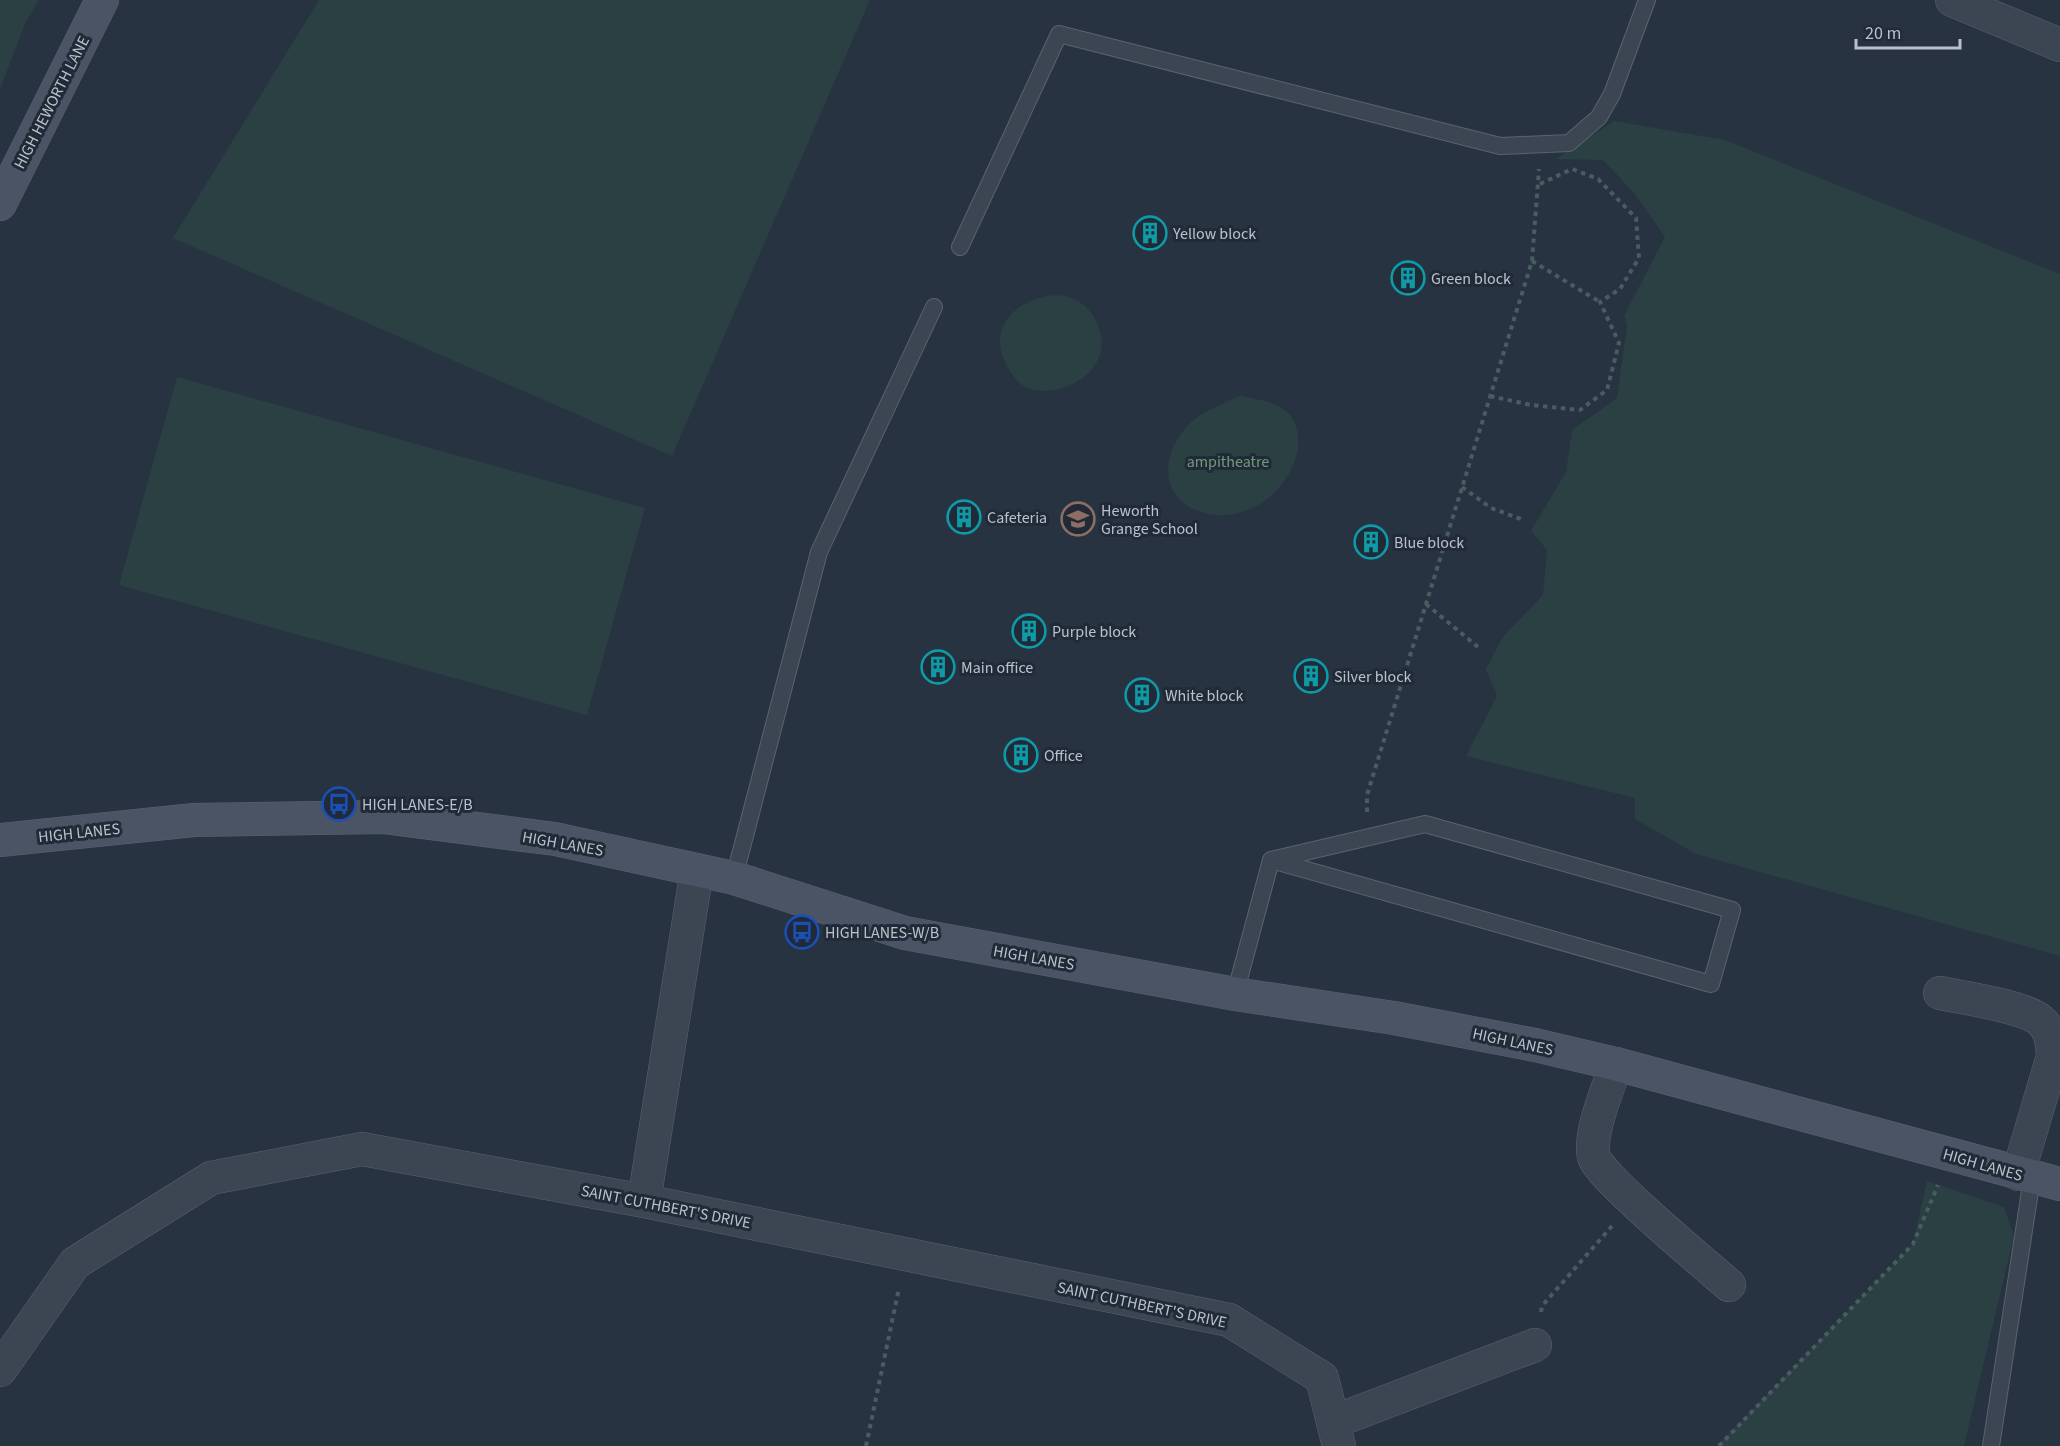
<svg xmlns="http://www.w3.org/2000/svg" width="2060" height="1446" viewBox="0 0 2060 1446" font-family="'Source Sans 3',sans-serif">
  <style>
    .green { fill: #2a4043 }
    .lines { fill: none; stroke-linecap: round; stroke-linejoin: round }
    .lane-casing { stroke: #5a636f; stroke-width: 18 }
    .street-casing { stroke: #5a636f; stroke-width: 34 }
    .secondary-casing { stroke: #5a636f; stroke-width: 34 }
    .path { stroke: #485d60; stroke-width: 4; stroke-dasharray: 4.5 4.5; stroke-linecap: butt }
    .lane { stroke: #3c4552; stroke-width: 16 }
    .street { stroke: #3c4552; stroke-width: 33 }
    .secondary { stroke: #4a5465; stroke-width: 33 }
    .labels { text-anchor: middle; stroke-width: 6; stroke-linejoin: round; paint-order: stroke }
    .street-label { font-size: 16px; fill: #b9c1cc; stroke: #212a37 }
    .poi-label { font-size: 16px; fill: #b9c1cc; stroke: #212a37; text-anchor: start }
    .park-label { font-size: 16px; fill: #719c7b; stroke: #212a37 }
  </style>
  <rect width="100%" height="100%" fill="#283342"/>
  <g class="green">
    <polygon points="0,0 39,0 26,21 0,89"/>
    <polygon points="319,0 870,0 672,456 173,238"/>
    <polygon points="1614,121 1725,140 2060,274 2060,956 1696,854 1635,819 1635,798 1466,756 1497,696 1486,669 1502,638 1543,595 1547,550 1531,531 1566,472 1572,430 1617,398 1627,326 1624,316 1665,237 1635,194 1603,160 1556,159"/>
    <path d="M1058,295C1078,298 1089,306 1097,323C1117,365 1070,399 1030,389C1021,386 1015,379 1010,371C983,330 1015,297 1058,295Z"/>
    <polygon points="177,377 645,508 587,715 119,585"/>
    <path d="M1240,396C1255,399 1275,401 1287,412C1296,419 1299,435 1298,446C1293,491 1243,528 1198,511C1154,494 1164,444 1195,419C1207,409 1226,403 1240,396Z"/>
    <polygon points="1927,1181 2004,1207 2014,1236 1964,1446 1717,1446 1913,1244"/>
  </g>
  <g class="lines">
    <defs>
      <g id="lane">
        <polyline points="960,247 1059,34 1500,146 1569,143 1599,117 1612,94 1647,0"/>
        <polyline points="734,878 819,552 934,307"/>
        <polyline points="1235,994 1271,860 1711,984 1732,910 1425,824 1271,860"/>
        <polyline points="1991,1446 2032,1178"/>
      </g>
      <g id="street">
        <polyline points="1952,0 2060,45"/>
        <path d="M1940,993C1964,998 2024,1006 2041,1021C2051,1030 2052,1043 2053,1056L2018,1174"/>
        <path d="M1616,1064C1609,1087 1588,1134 1594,1157C1598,1175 1708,1267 1729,1285"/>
        <polyline points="644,1201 697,870"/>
        <polyline points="0,1370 75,1263 211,1178 362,1149 644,1201 1229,1320 1322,1378 1339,1446"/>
        <polyline points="1333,1422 1535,1345"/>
      </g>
      <g id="secondary">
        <polyline points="0,204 102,0"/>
        <polyline points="0,840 194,820 383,817 555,839 734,878 905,933 1235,994 1394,1018 1535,1045 1616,1064 2060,1184"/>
      </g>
    </defs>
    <use href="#lane" class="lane-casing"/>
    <use href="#street" class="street-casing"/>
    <use href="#secondary" class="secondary-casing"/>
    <g class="path">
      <polyline points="1532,261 1600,302"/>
      <polyline points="1490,396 1531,405 1580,410 1607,390 1619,343 1600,302 1620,289 1639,258 1636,218 1598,179 1572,169 1540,184"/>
      <polyline points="1462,487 1491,508 1521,519"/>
      <polyline points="1426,604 1478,647"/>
      <polyline points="1367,812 1367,795 1532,261 1539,169"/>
      <polyline points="1541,1312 1542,1306 1612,1226"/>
      <polyline points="866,1446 899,1288"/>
      <polyline points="1719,1446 1913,1244 1938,1185"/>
    </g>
    <use href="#lane" class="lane"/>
    <use href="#street" class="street"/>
    <use href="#secondary" class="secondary"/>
  </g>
  <defs>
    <symbol id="building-ring" viewBox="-11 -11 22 22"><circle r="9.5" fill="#212a37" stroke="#0f9aa8" stroke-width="1.5"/><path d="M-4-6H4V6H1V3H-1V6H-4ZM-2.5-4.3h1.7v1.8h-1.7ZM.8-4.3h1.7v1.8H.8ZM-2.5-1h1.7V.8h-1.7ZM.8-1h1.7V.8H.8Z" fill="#0f9aa8"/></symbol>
    <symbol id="school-ring" viewBox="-11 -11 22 22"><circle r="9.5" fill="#212a37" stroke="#8d6e63" stroke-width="1.5"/><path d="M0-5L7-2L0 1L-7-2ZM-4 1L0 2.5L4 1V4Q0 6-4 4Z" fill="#8d6e63"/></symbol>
    <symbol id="bus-ring" viewBox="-11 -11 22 22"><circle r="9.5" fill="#212a37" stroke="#1a4fb4" stroke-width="1.5"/><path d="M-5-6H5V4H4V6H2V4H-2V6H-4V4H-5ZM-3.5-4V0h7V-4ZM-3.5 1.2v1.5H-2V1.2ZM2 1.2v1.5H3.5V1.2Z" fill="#1a4fb4"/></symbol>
  </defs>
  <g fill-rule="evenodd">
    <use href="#building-ring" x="1131" y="214" width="38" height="38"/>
    <use href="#building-ring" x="1389" y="259" width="38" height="38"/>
    <use href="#building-ring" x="945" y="498" width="38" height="38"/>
    <use href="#school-ring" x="1059" y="500" width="38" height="38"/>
    <use href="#building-ring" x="1352" y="523" width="38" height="38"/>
    <use href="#building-ring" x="1010" y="612" width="38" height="38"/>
    <use href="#building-ring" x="919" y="648" width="38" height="38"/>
    <use href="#building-ring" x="1292" y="657" width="38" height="38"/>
    <use href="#building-ring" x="1123" y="676" width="38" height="38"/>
    <use href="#building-ring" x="1002" y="736" width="38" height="38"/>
    <use href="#bus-ring" x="320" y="785" width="38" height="38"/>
    <use href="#bus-ring" x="783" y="913" width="38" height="38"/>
  </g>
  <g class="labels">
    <g class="street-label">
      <text transform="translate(51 102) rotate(-63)" y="6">HIGH HEWORTH LANE</text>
      <text transform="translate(79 832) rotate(-6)" y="6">HIGH LANES</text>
      <text transform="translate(563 843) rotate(10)" y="6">HIGH LANES</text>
      <text transform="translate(1034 957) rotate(10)" y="6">HIGH LANES</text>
      <text transform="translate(1513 1041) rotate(12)" y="6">HIGH LANES</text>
      <text transform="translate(1983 1164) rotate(16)" y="6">HIGH LANES</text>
      <text transform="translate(666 1206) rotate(11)" y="6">SAINT CUTHBERT'S DRIVE</text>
      <text transform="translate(1142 1304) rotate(12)" y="6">SAINT CUTHBERT'S DRIVE</text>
    </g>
    <g class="poi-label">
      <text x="1173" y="239">Yellow block</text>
      <text x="1431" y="284">Green block</text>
      <text x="1101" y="516">Heworth<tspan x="1101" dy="18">Grange School</tspan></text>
      <text x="987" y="523">Cafeteria</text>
      <text x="1394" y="548">Blue block</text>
      <text x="1052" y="637">Purple block</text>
      <text x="961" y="673">Main office</text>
      <text x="1334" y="682">Silver block</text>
      <text x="1165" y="701">White block</text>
      <text x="1044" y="761">Office</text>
      <text x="362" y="810">HIGH LANES-E/B</text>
      <text x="825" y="938">HIGH LANES-W/B</text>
    </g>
    <g class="park-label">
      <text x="1228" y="467">ampitheatre</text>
    </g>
  </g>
  <path d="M1856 39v9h104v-9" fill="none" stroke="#b9c1cc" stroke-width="3"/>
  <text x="1865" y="39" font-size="18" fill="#b9c1cc" stroke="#212a37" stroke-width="4.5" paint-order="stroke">20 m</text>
</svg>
